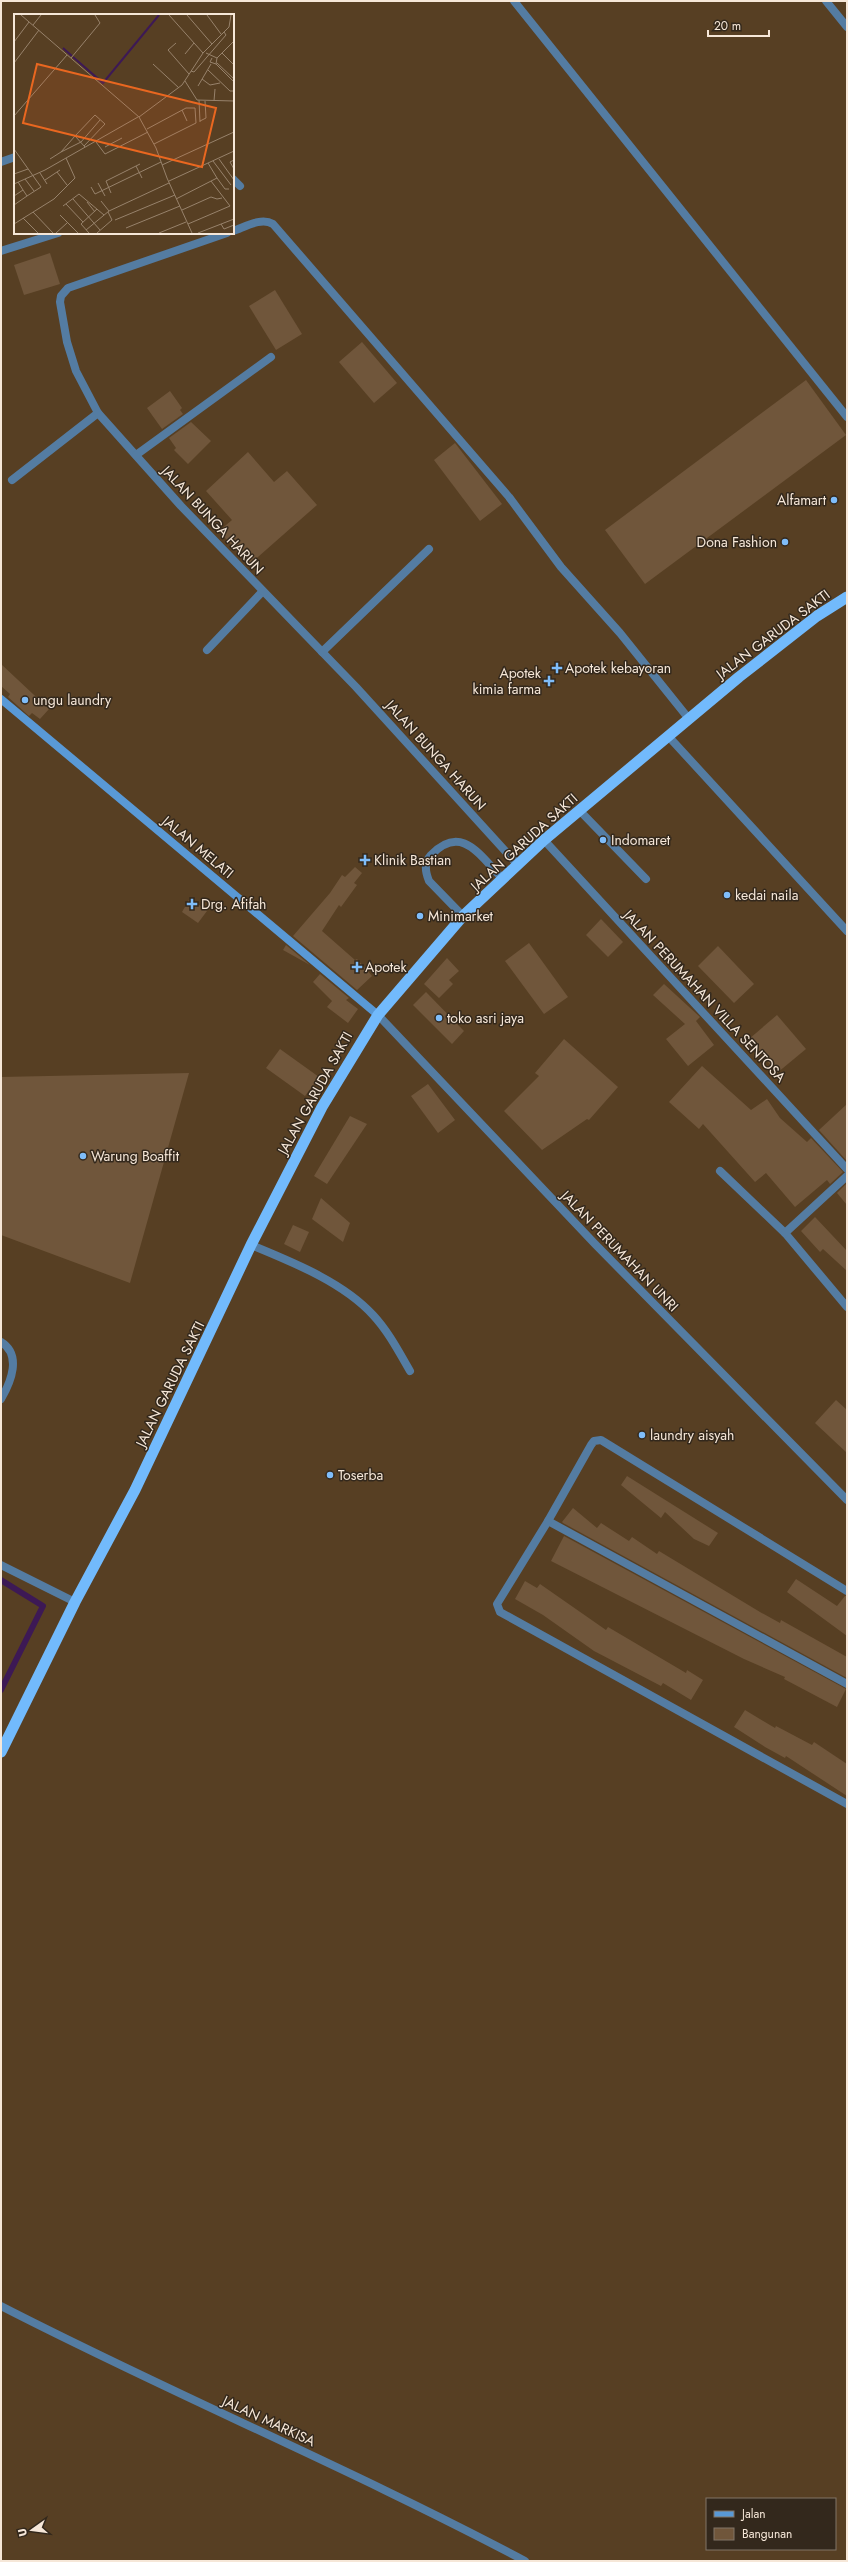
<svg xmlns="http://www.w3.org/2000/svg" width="848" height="2562" viewBox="0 0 848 2562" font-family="Jost,sans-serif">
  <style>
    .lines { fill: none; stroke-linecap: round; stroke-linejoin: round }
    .stream { stroke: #3d1955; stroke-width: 6 }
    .building { fill: #70563b }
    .service { stroke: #547ca2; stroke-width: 8 }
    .minor { stroke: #547ca2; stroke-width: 8 }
    .tertiary { stroke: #547ca2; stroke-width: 8 }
    .secondary { stroke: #5999d6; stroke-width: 8 }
    .trunk { stroke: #72bafc; stroke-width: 11 }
    .poi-dot { fill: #7fbdfa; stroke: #33281c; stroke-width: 1.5 }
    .labels { text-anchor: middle; stroke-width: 3; stroke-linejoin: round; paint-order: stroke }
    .poi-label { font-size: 14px; fill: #f6e7d8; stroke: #33281c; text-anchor: start }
    .street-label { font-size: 14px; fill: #f6e7d8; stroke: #33281c }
    .inset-river { fill: none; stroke: #3d1955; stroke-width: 2 }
    .inset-road { fill: none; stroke: #97826b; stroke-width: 1 }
    .view { fill: #e96720; fill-opacity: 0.15; stroke: #e96720; stroke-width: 2 }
    .inset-edge { fill: none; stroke: #f6e7d8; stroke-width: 2 }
  </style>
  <rect width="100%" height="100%" fill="#573f23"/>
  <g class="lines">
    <polyline class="stream" points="1,1580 43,1606 1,1690"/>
  </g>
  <g class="building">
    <polygon points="50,253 60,284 24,295 14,265"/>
    <polygon points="275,290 302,334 276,350 249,306"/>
    <polygon points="362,342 397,383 374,403 339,362"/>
    <polygon points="806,380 846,435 645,584 605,530"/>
    <polygon points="170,391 182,408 180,410 183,414 162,429 147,408"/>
    <polygon points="191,422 211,441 188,464 174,450 176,448 169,438"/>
    <polygon points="455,443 502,504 480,521 434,460"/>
    <polygon points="248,452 274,482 287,471 317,505 249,565 219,531 232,520 206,491"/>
    <polygon points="1,664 49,709 40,719 32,713 29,716 8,697 10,694 1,686"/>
    <polygon points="355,867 362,873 354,883 357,885 341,907 339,905 322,931 355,960 357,959 372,976 357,990 293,936 330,893 342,875 345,877"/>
    <polygon points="190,898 207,911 198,923 182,912"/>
    <polygon points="601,919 623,942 608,957 586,935"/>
    <polygon points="529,943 568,997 544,1014 505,961"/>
    <polygon points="286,945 310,965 283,950"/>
    <polygon points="718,946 754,984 734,1003 698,966"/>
    <polygon points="447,958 459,971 449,980 453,984 439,998 424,984"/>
    <polygon points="320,974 349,998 346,1000 358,1009 348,1023 327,1007 332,1001 313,982"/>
    <polygon points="664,984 700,1017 696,1021 714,1045 688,1066 666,1039 685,1024 653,995"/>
    <polygon points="426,992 464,1031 452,1044 413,1005"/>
    <polygon points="777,1015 806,1049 777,1073 749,1039"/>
    <polygon points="564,1039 618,1087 589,1120 587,1119 542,1150 504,1111 539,1076 535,1073"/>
    <polygon points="280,1049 319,1077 305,1096 266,1068"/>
    <polygon points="702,1066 751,1110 767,1099 780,1118 807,1142 811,1138 843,1172 830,1184 827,1180 795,1207 766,1173 755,1182 703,1124 699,1129 669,1102"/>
    <polygon points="189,1073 130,1283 1,1235 1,1077"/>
    <polygon points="428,1084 455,1120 438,1133 411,1096"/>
    <polygon points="847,1104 847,1161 819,1130"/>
    <polygon points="350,1116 367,1124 327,1184 314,1176"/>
    <polygon points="847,1183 847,1205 837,1193"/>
    <polygon points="321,1198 350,1223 343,1242 312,1219"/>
    <polygon points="815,1217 847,1251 847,1271 823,1249 820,1252 801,1231"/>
    <polygon points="293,1225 309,1232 300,1252 284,1244"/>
    <polygon points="836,1400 847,1410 847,1453 815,1423"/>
    <polygon points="627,1476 718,1533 709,1546 694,1539 665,1512 661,1518 621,1485"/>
    <polygon points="573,1508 597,1528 601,1523 629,1541 632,1537 657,1554 659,1551 760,1612 780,1623 781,1620 847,1657 847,1678 563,1523 562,1522"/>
    <polygon points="564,1536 846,1689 837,1707 784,1679 785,1677 744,1659 551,1561"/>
    <polygon points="796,1579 837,1606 845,1596 847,1596 847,1636 787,1592"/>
    <polygon points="525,1581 537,1588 540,1584 606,1630 608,1627 686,1673 687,1670 703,1680 691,1700 663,1683 661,1686 594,1651 543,1615 515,1599"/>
    <polygon points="745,1710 775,1728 776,1726 812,1745 814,1742 847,1764 847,1796 786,1756 785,1758 765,1747 734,1727"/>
  </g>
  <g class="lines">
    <g class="service">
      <polyline points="12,480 98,413"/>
      <polyline points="207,650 262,592"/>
      <polyline points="669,737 847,931"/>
      <polyline points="580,811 646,879"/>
      <path d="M463,916L429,881C425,871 424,863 431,855C462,823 480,856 503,879"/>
      <path d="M251,1245C292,1262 343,1282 373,1315C388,1331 399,1352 410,1371"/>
      <path d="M1,1342C22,1355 11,1382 1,1399"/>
      <polyline points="1,1565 75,1602"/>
    </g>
    <g class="minor">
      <polyline points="514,1 847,417"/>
      <polyline points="1,162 15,157"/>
      <polyline points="233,179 240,186"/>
      <path d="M233,231C245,227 261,217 273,224L509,497L561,567L620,633L689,719"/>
      <polyline points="227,233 68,288 61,296 60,302 67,342 76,371 98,413 181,506 356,687 518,865"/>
      <polyline points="1,251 58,233"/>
      <polyline points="136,455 271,357"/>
      <polyline points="322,652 429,549"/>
      <polyline points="544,840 847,1169"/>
      <polyline points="378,1015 595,1244 847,1500"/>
      <polyline points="720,1171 785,1233 847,1307"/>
      <polyline points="785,1233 847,1176"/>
      <polyline points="548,1521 847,1684"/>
      <polyline points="847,1591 601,1440 594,1441 591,1445 548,1521 497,1604 500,1612 847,1804"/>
      <path d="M1,2306C174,2395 354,2470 525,2561"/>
    </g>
    <polyline class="tertiary" points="826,1 847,27"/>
    <polyline class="secondary" points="1,699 378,1015"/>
    <polyline class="trunk" points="1,1752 75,1602 135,1490 251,1245 322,1107 378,1015 463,916 544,840 739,677 817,616 847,597"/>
  </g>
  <g class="poi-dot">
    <circle cx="834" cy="500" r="4"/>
    <circle cx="785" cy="542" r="4"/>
    <path d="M555 662h4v4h4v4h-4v4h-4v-4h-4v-4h4z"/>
    <path d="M547 675h4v4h4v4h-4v4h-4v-4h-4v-4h4z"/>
    <circle cx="25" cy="700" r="4"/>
    <circle cx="603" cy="840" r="4"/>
    <path d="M363 854h4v4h4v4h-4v4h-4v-4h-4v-4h4z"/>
    <circle cx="727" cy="895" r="4"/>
    <path d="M190 898h4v4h4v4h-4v4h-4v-4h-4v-4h4z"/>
    <circle cx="420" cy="916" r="4"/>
    <path d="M355 961h4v4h4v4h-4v4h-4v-4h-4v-4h4z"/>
    <circle cx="439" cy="1018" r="4"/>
    <circle cx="83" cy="1156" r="4"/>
    <circle cx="642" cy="1435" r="4"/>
    <circle cx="330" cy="1475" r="4"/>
  </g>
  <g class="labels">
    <g class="poi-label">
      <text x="826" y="505" text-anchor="end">Alfamart</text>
      <text x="777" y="547" text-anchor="end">Dona Fashion</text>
      <text x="565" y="673">Apotek kebayoran</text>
      <text x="541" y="678" text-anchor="end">Apotek<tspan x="541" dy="16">kimia farma</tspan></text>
      <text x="33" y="705">ungu laundry</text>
      <text x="611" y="845">Indomaret</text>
      <text x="374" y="865">Klinik Bastian</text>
      <text x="735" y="900">kedai naila</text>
      <text x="201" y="909">Drg. Afifah</text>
      <text x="428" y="921">Minimarket</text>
      <text x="365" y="972">Apotek</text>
      <text x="447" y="1023">toko asri jaya</text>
      <text x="91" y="1161">Warung Boaffit</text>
      <text x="650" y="1440">laundry aisyah</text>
      <text x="338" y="1480">Toserba</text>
    </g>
    <g class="street-label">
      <text transform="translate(213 520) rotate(47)" y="5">JALAN BUNGA HARUN</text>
      <text transform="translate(773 634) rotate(-37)" y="5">JALAN GARUDA SAKTI</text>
      <text transform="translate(436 755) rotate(48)" y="5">JALAN BUNGA HARUN</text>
      <text transform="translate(524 842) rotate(-42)" y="5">JALAN GARUDA SAKTI</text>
      <text transform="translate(198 847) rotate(40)" y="5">JALAN MELATI</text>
      <text transform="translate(705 996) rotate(47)" y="5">JALAN PERUMAHAN VILLA SENTOSA</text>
      <text transform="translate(315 1093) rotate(-61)" y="5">JALAN GARUDA SAKTI</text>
      <text transform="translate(620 1251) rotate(46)" y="5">JALAN PERUMAHAN UNRI</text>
      <text transform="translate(170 1384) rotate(-64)" y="5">JALAN GARUDA SAKTI</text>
      <text transform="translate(269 2421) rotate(25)" y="5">JALAN MARKISA</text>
    </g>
  </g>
  <g transform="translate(14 14)">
    <rect width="220" height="220" fill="#573f23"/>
    <path class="inset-river" d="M49,34L58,42M59,43L89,69L145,1"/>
    <path class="inset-road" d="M7,1L125,103L142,134L153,164L178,219M155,1L189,39M173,1L198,30M193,1L207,20M19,11L27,1M0,28L15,8M162,29L154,36L175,60M192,39L203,44L202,50L196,48L198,44M208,39L220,51M171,40L180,29M57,44L86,9L81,1M203,44L220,27M0,49L25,16M203,49L220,65M139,50L165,74M202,50L220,68M194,56L216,77H220M177,57L180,58L212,21L210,18M188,65L196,71L206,69M171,67L183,86L220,87M184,72L197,50M185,86L186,108M200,87L201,75M168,96L173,107M0,102L53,41M125,103L168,71L189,39L215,13L217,1M186,107L192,104L191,87M133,115L172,94H181L182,109L140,130M61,122L81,101L91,110L70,132M82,128L91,140L134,118M91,133L108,124M0,135L27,173L13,182M47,138L67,128L86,106M36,145L47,138L61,122L71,133M205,145L220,166M220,146L216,148L220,155M199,147L217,171M148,151L220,118M122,152L128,164M43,158L53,171M26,159L33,170M0,160L14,155M203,164L211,175H215M11,165L20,177M31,166L46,156M155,167L220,137M84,169L91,182M0,170L31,156L124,103M77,173L81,180L147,148M97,179L92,167L126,150M0,182L9,176L4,168M59,185L86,216M162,185L203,164L194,149M87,187L95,197M73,188L81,198M52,190L69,208M0,191L13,182L9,176M49,192L65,180L90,201M168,196L197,183L203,185L208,184M19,198L39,219M46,201L64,219M9,204L24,219M101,206L161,181M0,210L40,185L61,164L52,144M174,210L216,192L197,167M207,210L210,215L220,211M112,214L166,192M72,216L95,197L155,169M42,219L53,209M75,219L67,210L83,195M83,219L98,206L94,198M145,219L172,208M184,219L220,205"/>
    <path class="view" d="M23,50L202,94L188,153L9,109Z"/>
    <rect width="220" height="220" class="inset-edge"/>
  </g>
  <rect width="848" height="2562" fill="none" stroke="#f6e7d8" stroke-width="4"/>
  <rect x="706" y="2498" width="130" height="52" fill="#33281c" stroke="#817467"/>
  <rect x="714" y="2511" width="20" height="6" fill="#5999d6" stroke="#817467"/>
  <text x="742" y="2518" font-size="12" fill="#f6e7d8">Jalan</text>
  <rect x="714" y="2528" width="20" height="12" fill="#70563b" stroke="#817467"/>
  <text x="742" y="2538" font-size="12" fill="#f6e7d8">Bangunan</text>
  <g transform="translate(32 2530) rotate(256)" stroke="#33281c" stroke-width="3" paint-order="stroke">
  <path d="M0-3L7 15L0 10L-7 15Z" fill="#f6e7d8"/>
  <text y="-6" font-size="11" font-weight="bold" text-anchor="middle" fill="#f6e7d8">U</text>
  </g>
  <path d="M708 30v6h61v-6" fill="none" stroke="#f6e7d8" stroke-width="2"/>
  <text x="714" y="30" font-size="12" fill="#f6e7d8" stroke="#33281c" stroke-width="3" paint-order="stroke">20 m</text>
</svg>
